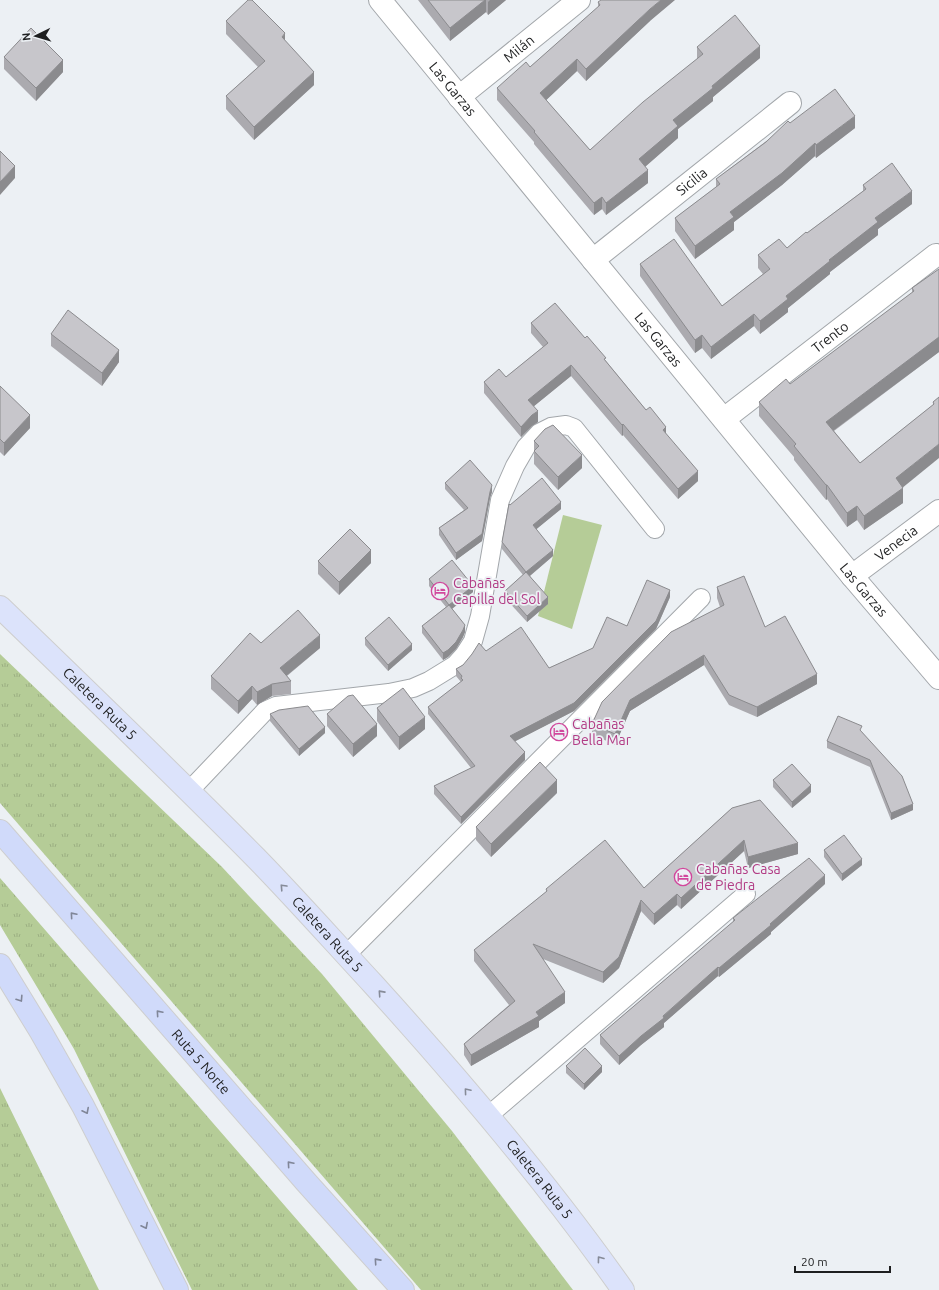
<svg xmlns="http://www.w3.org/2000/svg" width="939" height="1290" viewBox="0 0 939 1290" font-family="Ubuntu,sans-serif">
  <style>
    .grass { fill: url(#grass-tufts) }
    .garden { fill: #b5cc97 }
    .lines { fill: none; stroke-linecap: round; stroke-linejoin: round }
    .service-casing { stroke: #a3a7ab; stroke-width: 20 }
    .minor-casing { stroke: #a3a7ab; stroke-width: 24 }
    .primary-casing { stroke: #cecece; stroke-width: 24 }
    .trunk-casing { stroke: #cecece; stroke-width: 24 }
    .service { stroke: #fff; stroke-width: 18 }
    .minor { stroke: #fff; stroke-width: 22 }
    .primary { stroke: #dce3fb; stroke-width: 22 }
    .trunk { stroke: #d0dafa; stroke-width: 22 }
    .wall { fill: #abaaaf }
    .shaded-wall { fill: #8b8b8e }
    .building { fill: #c7c6cb; stroke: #8b8b8e }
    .oneway { stroke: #868b98 }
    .oneway2 { stroke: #808698 }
    .labels { text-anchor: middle; stroke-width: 3.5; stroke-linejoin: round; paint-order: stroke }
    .street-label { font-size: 14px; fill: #1e1f20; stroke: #ecf0f4 }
    .hotel-label { font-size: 14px; fill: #b23c85; stroke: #ecf0f4; text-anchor: start }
  </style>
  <defs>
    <pattern id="grass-tufts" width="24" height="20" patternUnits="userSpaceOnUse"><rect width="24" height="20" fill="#b5cc97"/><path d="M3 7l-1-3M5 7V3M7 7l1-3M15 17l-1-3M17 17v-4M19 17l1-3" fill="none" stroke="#9baf82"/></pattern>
  </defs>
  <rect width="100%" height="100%" fill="#ecf0f4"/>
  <g class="grass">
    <polygon points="0,654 222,867 322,974 452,1131 573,1290 421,1290 0,803"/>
    <polygon points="0,878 358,1290 192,1290 74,1049 0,925"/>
    <polygon points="0,1088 97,1286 99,1290 0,1290"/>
  </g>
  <polygon class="garden" points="563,515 602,525 572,629 538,616"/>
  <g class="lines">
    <defs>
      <g id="service">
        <polyline points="189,791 265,711 276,706 389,693 413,688 429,681 455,665 464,655 473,641 480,616 500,500 515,466 526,447 539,433 551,427 566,425 574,428 655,529"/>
        <polyline points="346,955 701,598"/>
        <polyline points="488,1116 746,894"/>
      </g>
      <g id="minor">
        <path id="s1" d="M380,0L852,576L939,678"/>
        <path id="s2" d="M459,97L579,0"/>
        <path id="s3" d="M593,260L790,103"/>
        <path id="s4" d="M724,419L936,255"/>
        <path id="s5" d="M852,576L939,511"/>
      </g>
      <g id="primary">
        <path id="s6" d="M0,607C86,690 172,773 256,858C296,899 334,942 373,984C461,1081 547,1182 623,1290"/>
      </g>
      <g id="trunk">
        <path id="s7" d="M0,831L306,1182L403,1290"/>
        <polyline points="0,965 41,1032 83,1106 177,1290"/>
      </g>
    </defs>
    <use href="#service" class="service-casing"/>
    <use href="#minor" class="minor-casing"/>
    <use href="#primary" class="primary-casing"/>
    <use href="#trunk" class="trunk-casing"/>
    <use href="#service" class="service"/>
    <use href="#minor" class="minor"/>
    <use href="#primary" class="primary"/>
    <use href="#trunk" class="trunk"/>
  </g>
  <g class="wall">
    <polygon points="418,0 506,0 488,15 486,12 450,41"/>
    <polygon points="598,2 650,21 586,81 577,71 546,100 590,150 697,59 697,47 760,58 713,97 713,101 678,129 678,138 645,167 648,183 606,215 602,209 594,215 534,144 534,142 497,100 497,88 530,67 598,7"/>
    <polygon points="226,21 285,41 314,85 254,140 226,109 226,96 258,67 226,34"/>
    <polygon points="4,57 63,72 36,101 4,69"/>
    <polygon points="790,123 855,128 816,158 815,156 782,185 734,222 734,230 695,259 675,231 675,218 716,187 716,179"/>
    <polygon points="863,185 912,204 878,229 878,235 830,272 830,274 788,308 788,312 760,334 754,326 711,359 702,348 695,353 640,276 640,264 722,306 763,274 758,268 758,255 787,248 863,191"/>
    <polygon points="939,269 939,352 834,431 860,463 933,405 933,402 939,397 902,487 903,503 864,530 857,520 847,527 827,499 826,500 794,460 794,457 759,416 759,402 790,384 912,293 912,288"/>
    <polygon points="531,323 585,338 606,361 666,434 698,481 678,499 623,435 622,436 571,376 534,406 538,422 532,426 521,437 484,393 484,382 506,377 543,347 531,333"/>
    <polygon points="51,334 119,362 102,386 51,346"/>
    <polygon points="0,386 30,428 4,456 0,452"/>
    <polygon points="534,441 582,468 558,490 534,464"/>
    <polygon points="445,483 492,492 490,498 482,541 456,560 439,535 439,528 464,510 445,489"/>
    <polygon points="510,505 561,509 536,529 553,556 530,576 548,604 527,622 505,598 505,591 523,575 502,549 502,542"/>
    <polygon points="318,561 371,563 339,595 318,574"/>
    <polygon points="429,579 473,592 452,609 465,632 463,637 456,649 448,657 443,660 422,633 422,626 446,607 429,586"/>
    <polygon points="717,587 765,627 817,684 757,717 729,705 704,665 630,711 615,745 592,734 592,724 720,607 717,598"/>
    <polygon points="670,597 656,629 574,711 515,741 525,760 461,824 434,794 434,786 471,768 428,714 428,707 461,682 456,676 456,669 486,651 549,668 593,648"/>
    <polygon points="365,638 412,650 388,671 365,645"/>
    <polygon points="261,643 320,648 287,676 291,681 291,694 272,696 257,705 252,699 238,714 211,689 211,676"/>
    <polygon points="377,708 425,729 399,750 377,721"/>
    <polygon points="270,714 325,733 299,756 270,721"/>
    <polygon points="327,714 377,736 353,757 327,726"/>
    <polygon points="862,732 913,810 891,820 870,767 827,748 827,741"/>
    <polygon points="773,780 811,792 792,808 773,787"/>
    <polygon points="557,793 491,857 476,840 476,827"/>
    <polygon points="732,808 798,854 748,868 744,851 681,909 677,905 654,925 641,911 619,968 603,983 543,959 565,1003 539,1021 539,1027 471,1066 464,1055 464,1044 509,1005 474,961 474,950 546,892 546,889 644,888"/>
    <polygon points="824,850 862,865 842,881 824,857"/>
    <polygon points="825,884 771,932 771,934 719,977 718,976 664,1023 664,1027 641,1045 619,1065 600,1044 600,1035 733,922 733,918"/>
    <polygon points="566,1066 602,1072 584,1090 566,1073"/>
  </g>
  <g class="shaded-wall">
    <polygon points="485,0 486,0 486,12 450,41 450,28"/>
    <polygon points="490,0 506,0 488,15 488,2"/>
    <polygon points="661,0 675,0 650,21 586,81 586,69 650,9"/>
    <polygon points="285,33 285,46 282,37"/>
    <polygon points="760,46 760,58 713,97 713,101 678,129 678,138 639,172 639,159 673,120 712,86"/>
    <polygon points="577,59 577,71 540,106 540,93"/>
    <polygon points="63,60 63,72 36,101 36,88"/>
    <polygon points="314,72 314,85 254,140 254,127"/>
    <polygon points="855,116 855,128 816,158 816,145"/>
    <polygon points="815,143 815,156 782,185 734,222 734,230 695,259 695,246 730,212"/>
    <polygon points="15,166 15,178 0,195 0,182"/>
    <polygon points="648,170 648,183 606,215 606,203"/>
    <polygon points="912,191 912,204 878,229 878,235 830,272 830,274 788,308 788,312 760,334 760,321 786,296 875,218"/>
    <polygon points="602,197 602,209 594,215 594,203"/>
    <polygon points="754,314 754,326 711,359 711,347"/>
    <polygon points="702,335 702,348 695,353 695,340"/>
    <polygon points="939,337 939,352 826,436 826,422"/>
    <polygon points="119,350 119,362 102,386 102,373"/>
    <polygon points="571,365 571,376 528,411 528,400"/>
    <polygon points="538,411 538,422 532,426 521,437 521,427 532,415"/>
    <polygon points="30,415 30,428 4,456 4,443"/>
    <polygon points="623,424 623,435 622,436 622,425"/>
    <polygon points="666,427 666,437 663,430"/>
    <polygon points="939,444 939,458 896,493 896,478"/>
    <polygon points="582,455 582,468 558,490 558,477"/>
    <polygon points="698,471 698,481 678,499 678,489"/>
    <polygon points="492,485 492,492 490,498 482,541 456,560 456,553 490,492"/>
    <polygon points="826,485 827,485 827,499 826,500"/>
    <polygon points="903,488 903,503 864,530 864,516"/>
    <polygon points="561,502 561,509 533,532 533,525"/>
    <polygon points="857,506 857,520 847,527 847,513"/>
    <polygon points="371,550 371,563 339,595 339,582"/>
    <polygon points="553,550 553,556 526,579 526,572"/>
    <polygon points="473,586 473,592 449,611 449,605"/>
    <polygon points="670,590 670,597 656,629 574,711 510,744 510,736"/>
    <polygon points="548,597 548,604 527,622 527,616"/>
    <polygon points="465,625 465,632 463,637 456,649 448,657 443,660 443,653"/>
    <polygon points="320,635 320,648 280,681 280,668"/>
    <polygon points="412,644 412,650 388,671 388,665"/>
    <polygon points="704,655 704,665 630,711 615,745 615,734 630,700"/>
    <polygon points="817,674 817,684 757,717 757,707"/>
    <polygon points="272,684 272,696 257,705 257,692"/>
    <polygon points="252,686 252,699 238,714 238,701"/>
    <polygon points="425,717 425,729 399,750 399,737"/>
    <polygon points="377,724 377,736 353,757 353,744"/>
    <polygon points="325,727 325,733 299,756 299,749"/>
    <polygon points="525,752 525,760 461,824 461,817"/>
    <polygon points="557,780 557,793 491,857 491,844"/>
    <polygon points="811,785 811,792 792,808 792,802"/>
    <polygon points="913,804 913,810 891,820 891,813"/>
    <polygon points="744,840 744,851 681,909 681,898"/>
    <polygon points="798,843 798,854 748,868 748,857"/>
    <polygon points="862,859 862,865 842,881 842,874"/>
    <polygon points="825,875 825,884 771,932 771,934 719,977 719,968 770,924"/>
    <polygon points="677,894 677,905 654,925 654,914"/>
    <polygon points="641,900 641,911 619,968 603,983 603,972"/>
    <polygon points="718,967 718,976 664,1023 664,1027 641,1045 619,1065 619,1056"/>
    <polygon points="565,992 565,1003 539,1021 539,1027 471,1066 471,1055 536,1012"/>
    <polygon points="602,1066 602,1072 584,1090 584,1084"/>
  </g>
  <g class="building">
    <polygon points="248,0 252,0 285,33 282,37 314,72 254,127 226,96 265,61 226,21"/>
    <polygon points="428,0 485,0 450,28"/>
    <polygon points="601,0 661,0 650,9 586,69 577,59 540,93 590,150 643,102 703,54 697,47 735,15 760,46 712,86 713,88 673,120 678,126 639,159 648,170 606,203 602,197 594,203 534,132 535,131 497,88 526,62 530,67 600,5 598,2"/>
    <polygon points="31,28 63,60 36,88 4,57"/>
    <polygon points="835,89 855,116 816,145 815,143 782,173 730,212 734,217 695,246 675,218 720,184 716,179 766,142 788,121 790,123"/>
    <polygon points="0,151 15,166 0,182"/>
    <polygon points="892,163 912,191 875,218 878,222 829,260 830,261 786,296 788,299 760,321 754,314 711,347 702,335 695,340 640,264 674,239 722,306 770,269 758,255 779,239 787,248 806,232 807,233 866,189 863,185"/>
    <polygon points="939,269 939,337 826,422 860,463 934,404 933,402 939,397 939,444 896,478 903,488 864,516 857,506 847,513 827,485 826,485 794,446 796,444 759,402 786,379 790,384 914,291 912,288"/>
    <polygon points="555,303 585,338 587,336 606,358 604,359 646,410 650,407 666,427 663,430 698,471 678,489 623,424 622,425 571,365 528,400 538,411 532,415 521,427 484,382 499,369 506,377 548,343 531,323"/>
    <polygon points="68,310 119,350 102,373 51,334"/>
    <polygon points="0,386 30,415 4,443 0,439"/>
    <polygon points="553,425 582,455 558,477 534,451 539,446 534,441 545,429"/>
    <polygon points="470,460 492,485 490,492 482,534 456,553 439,528 468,508 445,483"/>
    <polygon points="542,478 561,502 533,525 553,550 526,572 502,542 509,504 510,505"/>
    <polygon points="350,529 371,550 339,582 318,561"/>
    <polygon points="452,560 473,586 449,605 429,579"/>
    <polygon points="526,572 548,597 527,616 505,591"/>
    <polygon points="744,576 765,627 785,616 817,674 757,707 729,695 704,655 630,700 615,734 592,724 602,702 671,632 724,605 717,587"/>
    <polygon points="647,580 670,590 656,621 574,703 510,736 525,752 461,817 434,786 475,766 428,707 463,680 461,678 462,676 456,669 463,665 472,654 479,643 486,651 521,627 549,668 593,648 607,617 627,626"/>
    <polygon points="449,605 465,625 463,630 456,642 448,650 443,653 422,626"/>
    <polygon points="298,610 320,635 280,668 291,681 272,684 257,692 252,686 238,701 211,676 250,633 261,643"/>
    <polygon points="389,617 412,644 388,665 365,638"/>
    <polygon points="403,688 425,717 399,737 377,708"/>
    <polygon points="353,695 377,724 353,744 327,714 348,696"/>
    <polygon points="308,706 325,727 299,749 270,714 279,710"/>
    <polygon points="838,716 862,726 860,730 902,776 913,804 891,813 870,760 827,741"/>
    <polygon points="540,762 557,780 491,844 476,827"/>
    <polygon points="792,764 811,785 792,802 773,780"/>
    <polygon points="760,800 798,843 748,857 744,840 681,898 677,894 654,914 641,900 619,957 603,972 533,944 565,992 536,1012 539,1016 471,1055 464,1044 515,1001 474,950 547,891 546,889 605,840 644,888 732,808"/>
    <polygon points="844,835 862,859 842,874 824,850"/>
    <polygon points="809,858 825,875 770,924 771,925 719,968 718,967 663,1016 664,1018 641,1036 619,1056 600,1035 735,920 733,918"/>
    <polygon points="585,1048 602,1066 584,1084 566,1066"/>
  </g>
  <defs><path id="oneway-chevron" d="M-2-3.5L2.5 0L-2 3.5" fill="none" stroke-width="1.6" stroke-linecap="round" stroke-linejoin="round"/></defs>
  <g class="oneway">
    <use href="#oneway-chevron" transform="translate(283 887) rotate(-133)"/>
    <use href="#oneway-chevron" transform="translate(381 993) rotate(-132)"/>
    <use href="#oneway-chevron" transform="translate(467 1091) rotate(-130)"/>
    <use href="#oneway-chevron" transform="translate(600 1259) rotate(-127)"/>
  </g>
  <g class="oneway2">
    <use href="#oneway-chevron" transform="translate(73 915) rotate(-131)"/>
    <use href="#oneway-chevron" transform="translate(20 999) rotate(57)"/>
    <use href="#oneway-chevron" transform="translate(159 1013) rotate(-131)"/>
    <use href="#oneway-chevron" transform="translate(86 1111) rotate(63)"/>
    <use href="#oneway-chevron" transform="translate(290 1164) rotate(-131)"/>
    <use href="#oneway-chevron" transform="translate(145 1226) rotate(63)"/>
    <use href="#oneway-chevron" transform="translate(377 1261) rotate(-132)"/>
  </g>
  <defs>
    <symbol id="hotel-ring" viewBox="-11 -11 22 22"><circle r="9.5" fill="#ecf0f4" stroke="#d1479c" stroke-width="1.5"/><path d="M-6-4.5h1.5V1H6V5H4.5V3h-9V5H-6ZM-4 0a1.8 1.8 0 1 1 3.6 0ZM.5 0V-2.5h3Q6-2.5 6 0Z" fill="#d1479c"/></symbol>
  </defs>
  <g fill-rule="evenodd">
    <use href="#hotel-ring" x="430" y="581" width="20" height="20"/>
    <use href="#hotel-ring" x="549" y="722" width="20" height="20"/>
    <use href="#hotel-ring" x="673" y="867" width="20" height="20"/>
  </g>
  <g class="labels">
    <g class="street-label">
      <text dy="5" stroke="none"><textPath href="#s2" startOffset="77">Milán</textPath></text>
      <text dy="5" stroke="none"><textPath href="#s1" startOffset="115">Las Garzas</textPath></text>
      <text dy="5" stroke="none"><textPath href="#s3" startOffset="126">Sicilia</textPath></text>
      <text dy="5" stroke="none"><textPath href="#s4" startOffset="134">Trento</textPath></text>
      <text dy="5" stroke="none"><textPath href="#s1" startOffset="439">Las Garzas</textPath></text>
      <text dy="5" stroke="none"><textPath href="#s5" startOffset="55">Venecia</textPath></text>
      <text dy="5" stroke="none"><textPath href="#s1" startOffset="763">Las Garzas</textPath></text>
      <text dy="5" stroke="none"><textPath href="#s6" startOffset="139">Caletera Ruta 5</textPath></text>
      <text dy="5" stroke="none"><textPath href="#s6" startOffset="463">Caletera Ruta 5</textPath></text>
      <text dy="5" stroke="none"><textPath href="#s7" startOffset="306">Ruta 5 Norte</textPath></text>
      <text dy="5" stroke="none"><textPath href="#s6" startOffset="787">Caletera Ruta 5</textPath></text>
    </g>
    <g class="hotel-label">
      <text x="453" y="588">Cabañas<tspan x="453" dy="16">Capilla del Sol</tspan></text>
      <text x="572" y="729">Cabañas<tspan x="572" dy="16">Bella Mar</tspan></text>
      <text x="696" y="874">Cabañas Casa<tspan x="696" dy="16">de Piedra</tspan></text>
    </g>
  </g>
  <g transform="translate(36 36) rotate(265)" stroke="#ecf0f4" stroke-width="3" paint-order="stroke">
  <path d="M0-3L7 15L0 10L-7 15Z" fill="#1e1f20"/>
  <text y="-6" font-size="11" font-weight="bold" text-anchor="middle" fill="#1e1f20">N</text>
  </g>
  <path d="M795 1266v6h95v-6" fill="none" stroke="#1e1f20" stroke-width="2"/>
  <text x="801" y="1266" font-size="12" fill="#1e1f20" stroke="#ecf0f4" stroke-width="3" paint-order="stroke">20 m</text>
</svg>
